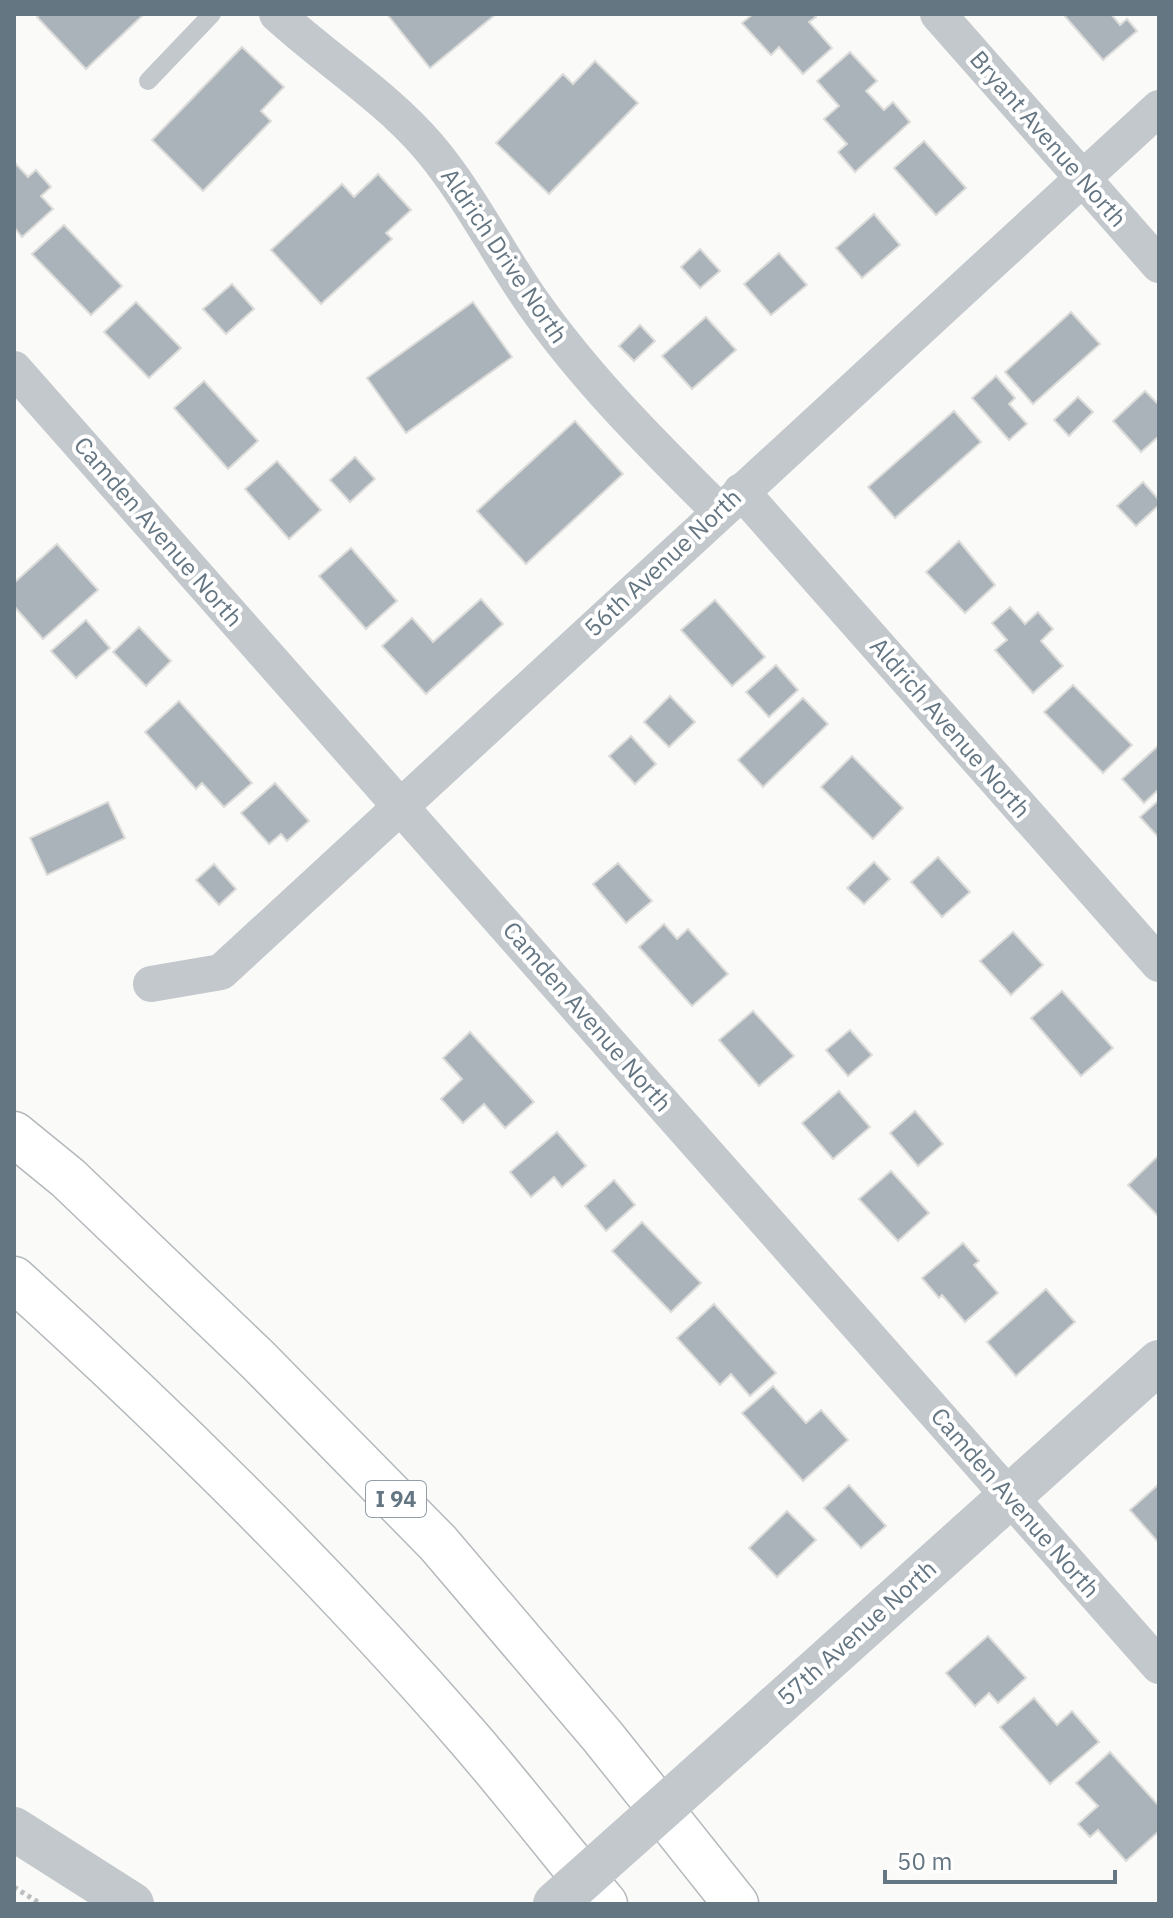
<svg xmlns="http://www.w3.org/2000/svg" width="1173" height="1918" viewBox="0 0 1173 1918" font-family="'IBM Plex Sans',sans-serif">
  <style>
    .building { fill: #aab3b9; stroke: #dcdcda; stroke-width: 2 }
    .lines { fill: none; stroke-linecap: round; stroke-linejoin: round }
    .motorway-casing { stroke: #b4b9bd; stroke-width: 47 }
    .path { stroke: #bbbfc2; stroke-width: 5; stroke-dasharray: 4 4; stroke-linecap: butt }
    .service { stroke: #c3c8cc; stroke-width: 18 }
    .minor { stroke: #c3c8cc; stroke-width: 36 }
    .tertiary { stroke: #c3c8cc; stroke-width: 44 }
    .motorway { stroke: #fff; stroke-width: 44 }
    .tertiary-bridge { stroke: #c3c8cc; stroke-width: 44 }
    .labels { text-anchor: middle; stroke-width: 8; stroke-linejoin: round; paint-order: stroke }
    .shield { fill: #fff; stroke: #939fa8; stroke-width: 2 }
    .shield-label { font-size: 22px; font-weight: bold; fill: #657683 }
    .street-label { font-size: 24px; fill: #657683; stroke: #fff }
  </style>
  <rect width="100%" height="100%" fill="#fafaf8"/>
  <g class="building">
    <polygon points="40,14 144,14 86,69 37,17"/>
    <polygon points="387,14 496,14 430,68"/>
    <polygon points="753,14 813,14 816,17 809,22 832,48 803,74 779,47 771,55 742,23"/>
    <polygon points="1063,14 1111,14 1120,25 1127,19 1137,31 1103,60"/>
    <polygon points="242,47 284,87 261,111 271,121 203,191 152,140"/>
    <polygon points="850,52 877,81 866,91 884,110 893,102 910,122 855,172 838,152 847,144 824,119 839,106 817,81"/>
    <polygon points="595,61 638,103 549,194 496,143 563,74 573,84"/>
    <polygon points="924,141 966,188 936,215 894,168"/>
    <polygon points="14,162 28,177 36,170 51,187 41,196 53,209 22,237 14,227"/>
    <polygon points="378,174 411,210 386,233 392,239 321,304 271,250 342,184 354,197"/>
    <polygon points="874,214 900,245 862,278 836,248"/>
    <polygon points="64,225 122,286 91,315 32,254"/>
    <polygon points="700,249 720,271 700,288 681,267"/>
    <polygon points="779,253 807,285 771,315 744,284"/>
    <polygon points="232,284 254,309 226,334 203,309"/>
    <polygon points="136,302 181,348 149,378 104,332"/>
    <polygon points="473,302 512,357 406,433 367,378"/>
    <polygon points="1071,312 1100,344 1033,404 1005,372"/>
    <polygon points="706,317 736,350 692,389 662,356"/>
    <polygon points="640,325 655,341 634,361 619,346"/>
    <polygon points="996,376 1015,398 1009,404 1027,424 1009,440 972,398"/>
    <polygon points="204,381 258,441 228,469 174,408"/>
    <polygon points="1145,391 1159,405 1159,436 1141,452 1113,421"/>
    <polygon points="1078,397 1093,412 1069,436 1054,420"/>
    <polygon points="954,411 981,442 895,518 868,487"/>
    <polygon points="575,421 623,474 526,564 477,511"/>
    <polygon points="355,457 375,479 350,502 330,480"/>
    <polygon points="277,461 321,510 289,539 245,489"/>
    <polygon points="1143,482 1159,500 1159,505 1136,526 1117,506"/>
    <polygon points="959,541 995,585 965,613 926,572"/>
    <polygon points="57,544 98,590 43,639 14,606 14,583"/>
    <polygon points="351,548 397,601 366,629 319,576"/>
    <polygon points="481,599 503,624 426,694 382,646 412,618 433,642"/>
    <polygon points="715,600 765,657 732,686 681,630"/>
    <polygon points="1010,607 1025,624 1038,612 1053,629 1041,641 1063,666 1033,693 995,650 1007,640 992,623"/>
    <polygon points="86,620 110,648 76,678 51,651"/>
    <polygon points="139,627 171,661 146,686 113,652"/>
    <polygon points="776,665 798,690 769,717 746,692"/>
    <polygon points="1073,685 1132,745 1103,773 1044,712"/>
    <polygon points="670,696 695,722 669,747 644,722"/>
    <polygon points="803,698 828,724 763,787 738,760"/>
    <polygon points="179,701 252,783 224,807 202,783 196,789 145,732"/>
    <polygon points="631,736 656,764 635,784 609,756"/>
    <polygon points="1159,745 1159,789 1144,803 1122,779"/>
    <polygon points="852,756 903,808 873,839 821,787"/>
    <polygon points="275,783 309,821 287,841 281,834 269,844 241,813"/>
    <polygon points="1159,800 1159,838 1140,817"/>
    <polygon points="108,802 125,838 47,875 30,838"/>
    <polygon points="938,857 970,892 942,917 911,882"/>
    <polygon points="874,862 890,879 864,904 847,888"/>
    <polygon points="618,863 652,901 626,923 593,884"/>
    <polygon points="214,864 236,889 219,905 196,880"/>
    <polygon points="664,924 677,939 688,929 728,974 692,1006 639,947"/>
    <polygon points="1013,932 1043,965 1011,995 980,961"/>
    <polygon points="1062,991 1113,1048 1081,1076 1031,1018"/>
    <polygon points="753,1011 794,1056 759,1086 719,1040"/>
    <polygon points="850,1030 872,1055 848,1076 826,1050"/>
    <polygon points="470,1032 534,1102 505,1128 484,1104 463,1123 441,1099 462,1079 443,1058"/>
    <polygon points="839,1091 870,1127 833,1159 802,1123"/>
    <polygon points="915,1111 943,1144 918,1166 890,1133"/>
    <polygon points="557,1132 586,1166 562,1187 554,1177 531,1197 510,1172"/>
    <polygon points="1159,1155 1159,1217 1128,1185"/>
    <polygon points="891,1171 929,1213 898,1241 859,1199"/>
    <polygon points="614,1180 635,1205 606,1231 585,1206"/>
    <polygon points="642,1222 701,1283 671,1312 612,1251"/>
    <polygon points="963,1243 979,1261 974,1265 998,1293 965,1322 942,1295 939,1298 922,1278"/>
    <polygon points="1046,1289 1075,1322 1016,1376 987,1342"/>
    <polygon points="714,1304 776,1373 750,1396 731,1374 720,1385 677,1338"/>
    <polygon points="773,1386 806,1423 821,1410 848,1440 803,1481 742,1413"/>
    <polygon points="1159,1484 1159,1543 1130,1510"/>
    <polygon points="849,1485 886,1526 861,1548 824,1508"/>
    <polygon points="787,1511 816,1540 777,1577 749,1548"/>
    <polygon points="988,1636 1026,1678 998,1703 989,1693 975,1706 946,1673"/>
    <polygon points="1034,1698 1057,1725 1072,1711 1099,1742 1050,1784 1000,1727"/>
    <polygon points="1110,1752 1159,1806 1159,1831 1126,1861 1098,1830 1090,1837 1078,1824 1098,1806 1076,1783"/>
  </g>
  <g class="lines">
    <defs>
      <g id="motorway">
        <polyline points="14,1134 68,1178 257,1359 438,1543 603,1737 736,1904"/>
        <path d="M14,1279C173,1423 325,1573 466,1735C514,1790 558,1848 605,1904"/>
      </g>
    </defs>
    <use href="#motorway" class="motorway-casing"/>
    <polyline class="path" points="14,1887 41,1904"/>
    <polyline class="service" points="148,81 212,14"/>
    <g class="minor">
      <path d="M277,14C326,59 385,96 428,146C469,194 497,252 533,303C587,380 653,445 719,511"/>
      <polyline points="938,14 1159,265"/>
      <polyline points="14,369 1159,1666"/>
      <polyline points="741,491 1159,964"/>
      <polyline points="151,984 221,972 1159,108"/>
    </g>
    <g class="tertiary">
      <polyline points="752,1728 1159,1362"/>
      <polyline points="14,1829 132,1904"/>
    </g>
    <use href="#motorway" class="motorway"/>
    <polyline class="tertiary-bridge" points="555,1904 752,1728"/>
  </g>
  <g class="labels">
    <rect class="shield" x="366" y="1481" width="60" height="36" rx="6"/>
    <g class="shield-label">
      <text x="396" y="1507">I 94</text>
    </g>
    <g class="street-label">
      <text transform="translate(1048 139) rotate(49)" y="8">Bryant Avenue North</text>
      <text transform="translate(504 256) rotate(56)" y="8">Aldrich Drive North</text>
      <text transform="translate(158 532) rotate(49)" y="8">Camden Avenue North</text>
      <text transform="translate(663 563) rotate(-43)" y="8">56th Avenue North</text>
      <text transform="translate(950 728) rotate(49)" y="8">Aldrich Avenue North</text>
      <text transform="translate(587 1017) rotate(49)" y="8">Camden Avenue North</text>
      <text transform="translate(1015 1503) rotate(49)" y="8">Camden Avenue North</text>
      <text transform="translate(857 1633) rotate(-42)" y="8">57th Avenue North</text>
    </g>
  </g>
  <rect width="1173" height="1918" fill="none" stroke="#657683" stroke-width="32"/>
  <path d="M885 1870v12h230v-12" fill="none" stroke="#657683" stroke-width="4"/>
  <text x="897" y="1870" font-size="24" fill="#657683" stroke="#ffffff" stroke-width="6" paint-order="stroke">50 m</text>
</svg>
